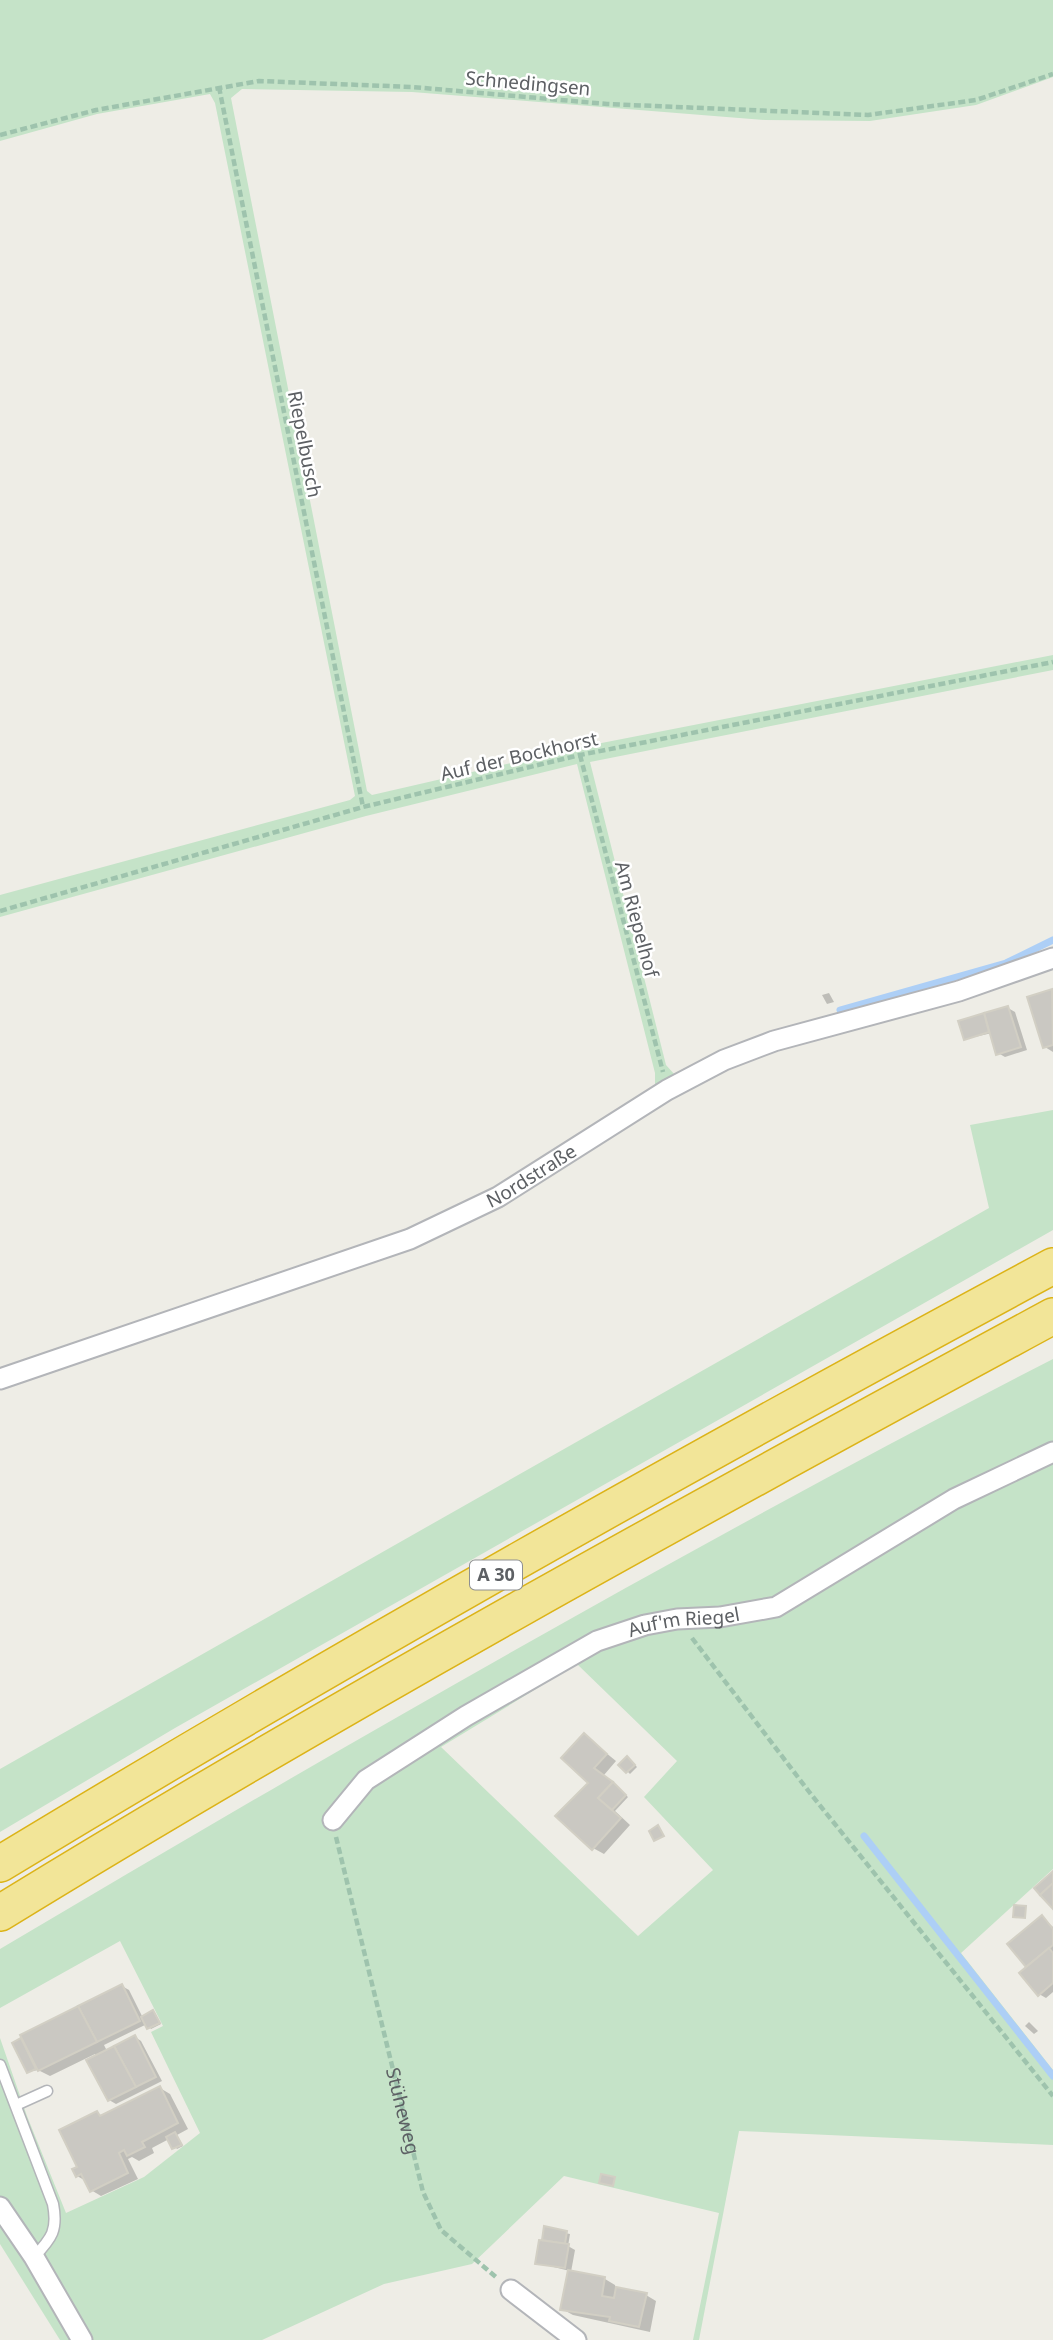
<svg xmlns="http://www.w3.org/2000/svg" width="1053" height="2340" viewBox="0 0 1053 2340" font-family="'Noto Sans',sans-serif">
  <style>
    .green { fill: #c5e3c8; fill-rule: evenodd }
    .shadow { fill: #0003 }
    .lines { fill: none; stroke-linecap: round; stroke-linejoin: round }
    .stream { stroke: #adcff6; stroke-width: 7 }
    .building { fill: #cac8c2; stroke: #d2cfc4; stroke-width: 2 }
    .lane-casing { stroke: #b3b5b9; stroke-width: 13 }
    .street-casing { stroke: #b3b5b9; stroke-width: 23 }
    .highway-casing { stroke: #dcb318; stroke-width: 38 }
    .path { stroke: #9ec3ad; stroke-width: 4.5; stroke-dasharray: 7 3.5; stroke-linecap: butt }
    .lane { stroke: #fff; stroke-width: 10 }
    .street { stroke: #fff; stroke-width: 19 }
    .highway { stroke: #f2e598; stroke-width: 35 }
    .labels { text-anchor: middle; stroke-width: 5; stroke-linejoin: round; paint-order: stroke }
    .shield { fill: #fff; stroke: #8e9092; stroke-width: 2 }
    .shield-label { font-size: 18px; font-weight: bold; fill: #5d6064 }
    .street-label { font-size: 19px; fill: #5d6064; stroke: #fff }
  </style>
  <rect width="100%" height="100%" fill="#eeede6"/>
  <g class="green">
    <polygon points="0,0 1053,0 1053,77 976,105 870,121 765,120 412,92 242,89 231,98 367,791 372,795 576,748 1053,655 1053,670 590,762 666,1065 675,1075 655,1087 655,1073 577,764 366,816 0,917 0,895 350,800 355,796 215,103 210,94 97,114 0,141"/>
    <polygon points="1053,1110 1053,1230 175,1728 0,1832 0,1769 989,1208 970,1125"/>
    <path d="M1053,1359V1869L961,1953L1053,2070V2145L739,2131L699,2340H693L719,2213L564,2176L472,2264L384,2284L262,2340H60L0,2244V2038L27,2116L66,2213L144,2177L200,2133L151,2032L163,2026L120,1941L0,2008V1949C346,1744 695,1543 1053,1359ZM577,1664L677,1761L644,1797L713,1870L638,1936L441,1747Z"/>
  </g>
  <g class="shadow">
    <polygon points="1052,991 1053,992 1053,1052 1045,1047 1029,998"/>
    <polygon points="829,993 834,1002 827,1004 822,995"/>
    <polygon points="1008,1008 1015,1012 1027,1050 1005,1057 998,1053 992,1033 966,1039 961,1022"/>
    <polygon points="584,1735 616,1761 604,1775 628,1797 615,1811 630,1825 604,1854 593,1848"/>
    <polygon points="630,1760 637,1767 630,1774 621,1765"/>
    <polygon points="1042,1917 1053,1927 1053,1992 1046,1998 1039,1994 1029,1967 1010,1944"/>
    <polygon points="122,1986 129,1990 143,2018 153,2012 161,2024 151,2029 147,2024 104,2045 107,2051 135,2037 141,2041 162,2081 116,2104 109,2100 95,2054 50,2076 38,2070 28,2072 14,2044"/>
    <polygon points="1029,2022 1038,2031 1034,2034 1025,2026"/>
    <polygon points="160,2088 170,2094 188,2129 177,2135 183,2146 177,2149 169,2139 152,2148 154,2153 139,2161 132,2157 128,2159 138,2179 101,2196 91,2190 86,2181 77,2176 97,2113 103,2116"/>
    <polygon points="545,2229 570,2234 568,2246 575,2250 571,2272 605,2279 615,2285 615,2289 646,2295 656,2301 650,2332 573,2315 562,2309 570,2271 537,2263"/>
  </g>
  <g class="lines">
    <g class="stream">
      <polyline points="840,1010 1006,963 1053,940"/>
      <polyline points="864,1836 1053,2076"/>
    </g>
  </g>
  <g class="building">
    <polygon points="1052,989 1053,1045 1043,1048 1027,997"/>
    <polygon points="1008,1006 1021,1047 996,1055 984,1013"/>
    <polygon points="984,1013 989,1032 964,1040 958,1021"/>
    <polygon points="584,1733 607,1754 594,1768 613,1782 598,1798 621,1818 592,1850 555,1816 588,1783 561,1758"/>
    <polygon points="627,1756 635,1765 626,1773 618,1765"/>
    <polygon points="613,1782 626,1795 612,1810 598,1798"/>
    <polygon points="658,1825 664,1836 654,1841 649,1831"/>
    <polygon points="1053,1871 1053,1883 1040,1895 1034,1888"/>
    <polygon points="1053,1883 1053,1909 1040,1895"/>
    <polygon points="1014,1905 1026,1906 1025,1918 1013,1917"/>
    <polygon points="1042,1915 1053,1929 1053,1945 1026,1967 1007,1944"/>
    <polygon points="1049,1948 1053,1953 1053,1983 1038,1996 1019,1973"/>
    <polygon points="122,1984 140,2021 97,2042 78,2006"/>
    <polygon points="78,2006 97,2042 38,2071 20,2035"/>
    <polygon points="153,2010 160,2023 147,2029 141,2017"/>
    <polygon points="135,2035 156,2077 136,2087 114,2046"/>
    <polygon points="21,2038 36,2069 27,2073 12,2043"/>
    <polygon points="114,2046 136,2087 108,2101 86,2060"/>
    <polygon points="160,2086 178,2123 142,2142 145,2147 127,2156 124,2150 119,2153 128,2173 90,2192 81,2174 76,2177 72,2169 77,2167 59,2130 97,2111 100,2116"/>
    <polygon points="175,2132 182,2145 172,2149 166,2137"/>
    <polygon points="601,2174 615,2177 613,2186 599,2183"/>
    <polygon points="544,2226 567,2231 565,2244 542,2240"/>
    <polygon points="539,2240 569,2244 565,2268 535,2264"/>
    <polygon points="568,2270 605,2277 602,2296 614,2298 616,2287 647,2293 639,2327 609,2321 610,2317 560,2310"/>
  </g>
  <g class="lines">
    <defs>
      <g id="lane">
        <path d="M0,2065L53,2204C58,2230 52,2238 34,2257"/>
        <polyline points="16,2105 47,2091"/>
      </g>
      <g id="street">
        <path id="s2" d="M0,1379L410,1239L498,1197L667,1090L724,1060L774,1041L959,991L1053,958"/>
        <path id="s3" d="M333,1820L366,1780L466,1716L597,1641L645,1625L677,1619L720,1617L776,1607L954,1499L1053,1452"/>
        <polyline points="0,2207 34,2257 82,2340"/>
        <polyline points="511,2290 576,2340"/>
      </g>
      <g id="highway">
        <path d="M0,1864C345,1655 697,1457 1053,1266"/>
        <path d="M0,1913C344,1702 698,1508 1053,1316"/>
      </g>
    </defs>
    <use href="#lane" class="lane-casing"/>
    <use href="#street" class="street-casing"/>
    <use href="#highway" class="highway-casing"/>
    <g class="path">
      <polyline points="219,87 363,807"/>
      <polyline points="0,135 96,110 259,81 412,87 607,104 868,115 976,100 1053,74"/>
      <polyline points="580,755 663,1072"/>
      <polyline points="0,911 363,807 580,755 1053,662"/>
      <polyline points="692,1638 810,1793 1053,2096"/>
      <path id="s1" d="M336,1837L423,2192L441,2230L497,2278"/>
    </g>
    <use href="#lane" class="lane"/>
    <use href="#street" class="street"/>
    <use href="#highway" class="highway"/>
  </g>
  <g class="labels">
    <rect class="shield" x="470" y="1560.5" width="52" height="29" rx="5"/>
    <g class="shield-label">
      <text x="496" y="1581">A 30</text>
    </g>
    <g class="street-label">
      <text transform="translate(528 83) rotate(5)" y="7">Schnedingsen</text>
      <text transform="translate(305 444) rotate(79)" y="7">Riepelbusch</text>
      <text transform="translate(519 756) rotate(-13)" y="7">Auf der Bockhorst</text>
      <text transform="translate(637 919) rotate(75)" y="7">Am Riepelhof</text>
      <text dy="7" stroke="none"><textPath href="#s2" startOffset="570">Nordstraße</textPath></text>
      <text dy="7" stroke="none"><textPath href="#s3" startOffset="411">Auf'm Riegel</textPath></text>
      <text dy="7" stroke="none"><textPath href="#s1" startOffset="282">Stüheweg</textPath></text>
    </g>
  </g>
</svg>
